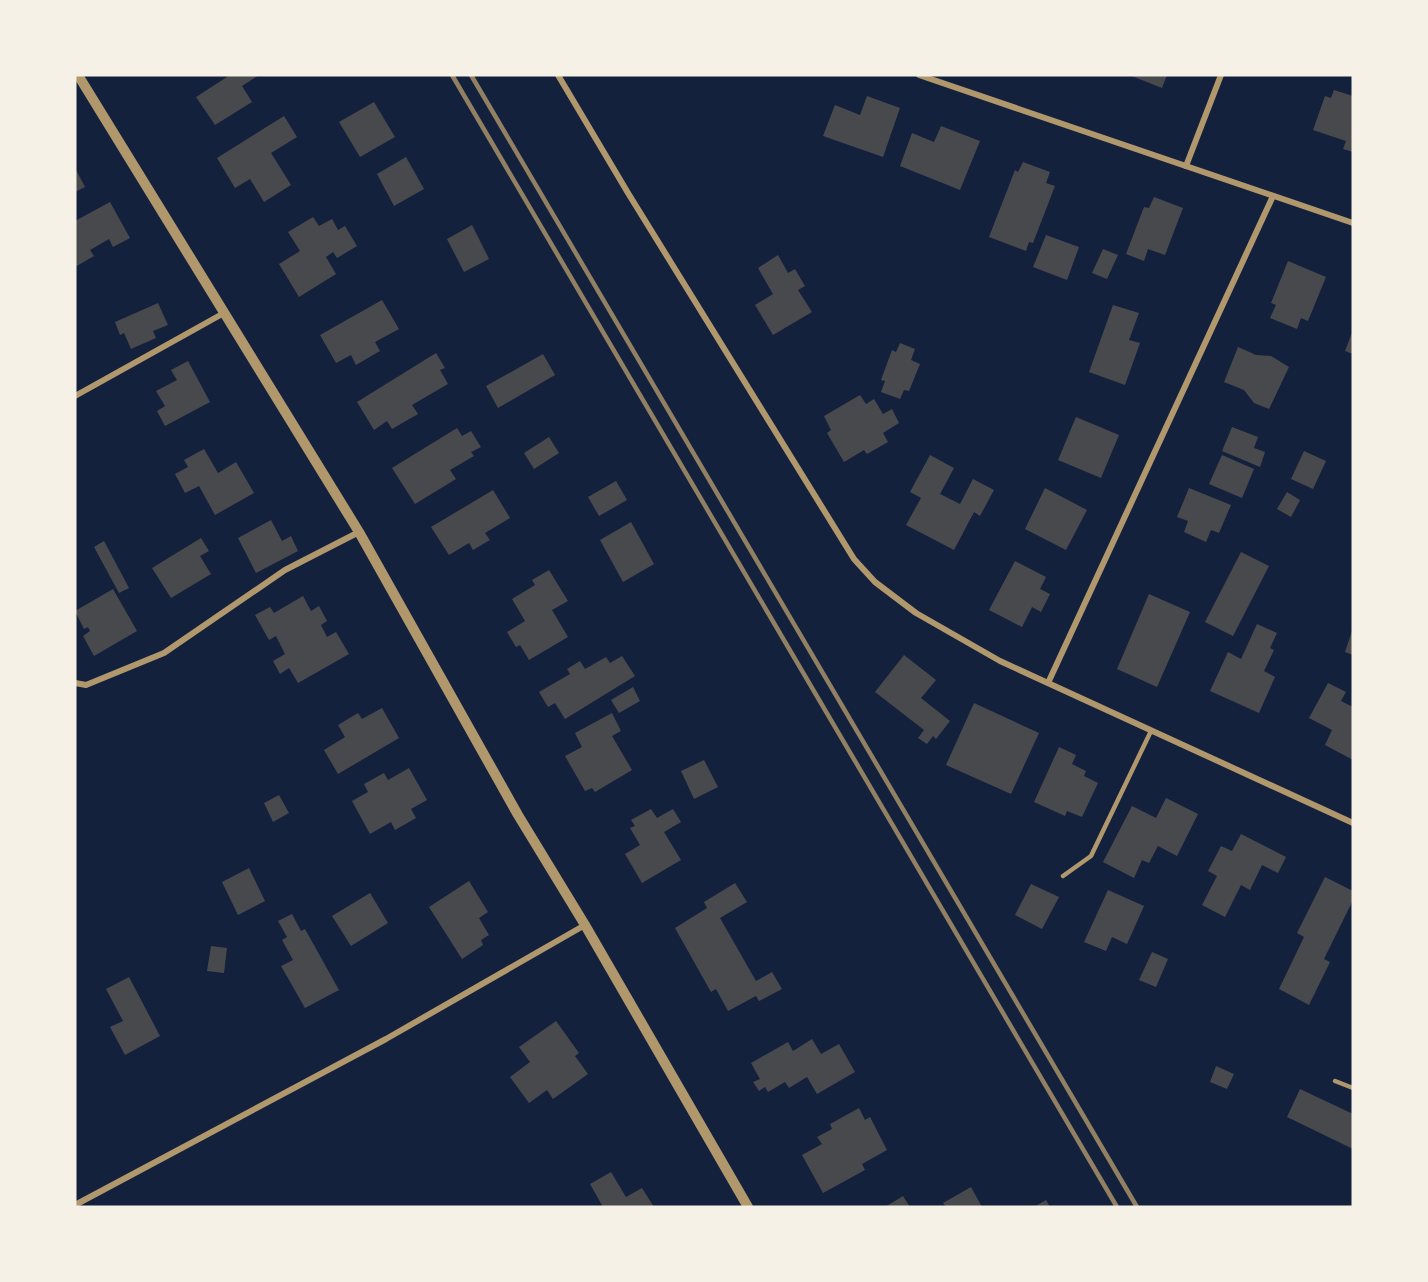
<svg xmlns="http://www.w3.org/2000/svg" width="1428" height="1282" viewBox="0 0 1428 1282" font-family="'Archivo Narrow',sans-serif">
  <style>
    .building { fill: #48494c }
    .lines { fill: none; stroke-linecap: round; stroke-linejoin: round }
    .service { stroke: #b1986c; stroke-width: 4.5 }
    .minor { stroke: #b1986c; stroke-width: 6 }
    .tertiary { stroke: #b1986c; stroke-width: 10 }
    .rail { stroke: #918062; stroke-width: 4.5 }
  </style>
  <rect width="100%" height="100%" fill="#14213d"/>
  <g class="building">
    <polygon points="230,75 259,75 242,86 252,102 215,125 196,97"/>
    <polygon points="1129,75 1167,75 1162,88"/>
    <polygon points="1334,90 1353,96 1353,152 1343,149 1346,141 1313,130 1325,96 1331,98"/>
    <polygon points="867,96 900,108 883,157 823,136 835,105 860,115"/>
    <polygon points="374,102 395,137 360,157 339,122"/>
    <polygon points="284,116 297,137 271,153 291,185 264,202 250,179 235,188 217,158"/>
    <polygon points="941,126 980,141 960,190 900,166 912,133 934,142"/>
    <polygon points="406,157 424,189 394,206 377,174"/>
    <polygon points="1023,162 1050,172 1046,183 1055,186 1033,243 1029,242 1026,251 989,237 1015,170 1018,172"/>
    <polygon points="75,168 85,187 75,192"/>
    <polygon points="1154,197 1183,208 1165,255 1148,249 1144,261 1126,254 1144,207 1149,208"/>
    <polygon points="110,202 130,238 113,247 109,239 90,250 94,256 75,267 75,221"/>
    <polygon points="313,217 319,226 332,219 338,230 345,226 357,246 337,258 333,252 326,257 336,274 299,297 279,264 300,251 288,232"/>
    <polygon points="472,225 489,259 464,272 447,239"/>
    <polygon points="1046,235 1079,247 1067,280 1033,267"/>
    <polygon points="1103,249 1118,255 1107,279 1092,273"/>
    <polygon points="778,255 788,273 795,269 805,286 798,290 812,312 773,335 755,305 773,294 758,268"/>
    <polygon points="1288,261 1326,277 1308,321 1301,318 1297,329 1270,318 1276,305 1271,303"/>
    <polygon points="382,300 399,329 375,342 380,351 356,365 351,355 336,363 320,335"/>
    <polygon points="158,303 168,325 153,331 156,338 131,349 124,333 120,335 115,322"/>
    <polygon points="1113,305 1139,313 1129,340 1140,343 1125,385 1089,372"/>
    <polygon points="1353,330 1353,354 1345,351"/>
    <polygon points="900,343 915,349 911,360 920,364 909,391 904,390 900,399 881,392 885,381 881,380 892,350 896,352"/>
    <polygon points="1238,347 1256,355 1271,356 1289,367 1269,409 1254,403 1244,390 1224,382"/>
    <polygon points="436,353 445,368 440,370 448,384 412,405 418,414 392,429 387,421 374,430 357,402"/>
    <polygon points="543,354 555,375 498,408 486,386"/>
    <polygon points="188,361 210,402 165,426 157,411 165,406 156,391 177,380 171,370"/>
    <polygon points="860,395 866,404 874,399 883,414 892,409 899,423 883,433 888,442 867,454 864,450 844,462 827,433 831,430 824,416"/>
    <polygon points="1076,417 1119,435 1101,478 1058,460"/>
    <polygon points="1232,427 1258,437 1254,448 1265,452 1260,467 1222,451"/>
    <polygon points="457,428 462,436 471,431 481,447 471,452 474,456 450,470 456,479 415,504 392,468"/>
    <polygon points="549,437 559,453 534,469 524,453"/>
    <polygon points="204,449 218,473 236,462 254,493 215,515 199,486 185,493 175,474 188,467 184,460"/>
    <polygon points="1304,451 1326,461 1313,489 1291,479"/>
    <polygon points="930,455 954,468 940,494 960,504 973,479 994,490 980,516 974,512 954,550 906,525 921,498 910,492"/>
    <polygon points="1222,455 1254,469 1242,498 1209,484"/>
    <polygon points="616,481 627,500 599,516 588,497"/>
    <polygon points="1045,488 1087,510 1066,550 1025,529"/>
    <polygon points="1189,488 1231,505 1219,533 1211,530 1206,542 1184,532 1188,521 1177,517"/>
    <polygon points="493,490 510,518 485,533 490,540 473,550 469,543 449,555 431,527"/>
    <polygon points="1287,492 1300,500 1291,517 1277,509"/>
    <polygon points="271,520 282,541 291,536 298,551 256,573 238,538"/>
    <polygon points="631,522 654,564 623,582 600,540"/>
    <polygon points="201,538 209,551 200,556 211,574 171,598 152,568"/>
    <polygon points="104,541 129,588 119,593 94,547"/>
    <polygon points="1241,552 1269,566 1233,636 1205,622"/>
    <polygon points="1015,561 1046,577 1040,589 1050,594 1041,612 1032,607 1022,627 989,610"/>
    <polygon points="549,570 568,601 552,610 568,637 529,660 520,645 516,647 507,632 525,621 512,599 535,585 532,580"/>
    <polygon points="113,589 137,631 94,656 83,636 90,631 88,627 84,629 75,611"/>
    <polygon points="1149,594 1190,612 1157,687 1117,669"/>
    <polygon points="303,596 311,611 319,606 327,621 321,625 327,637 336,632 349,654 298,683 289,668 280,674 273,661 285,654 276,636 269,640 255,615 270,607 274,613"/>
    <polygon points="1257,624 1277,633 1270,648 1274,650 1264,671 1275,677 1259,713 1210,691 1228,652 1241,659"/>
    <polygon points="1353,628 1353,655 1345,652"/>
    <polygon points="904,655 936,680 921,698 950,721 936,739 933,736 927,744 918,738 924,730 875,692"/>
    <polygon points="622,656 635,676 565,719 555,703 548,707 539,692 570,674 567,669 580,661 585,669 606,657 610,663"/>
    <polygon points="1328,683 1346,692 1341,701 1353,707 1353,760 1325,745 1332,730 1309,718"/>
    <polygon points="633,687 640,701 619,713 611,700"/>
    <polygon points="974,703 1039,733 1011,794 946,765"/>
    <polygon points="382,708 399,738 338,774 324,750 345,737 338,725 358,713 362,719"/>
    <polygon points="612,713 621,731 612,736 632,770 595,792 592,788 585,791 565,756 582,747 575,733"/>
    <polygon points="1059,747 1076,755 1072,764 1086,771 1084,776 1098,783 1082,817 1067,811 1065,816 1034,802"/>
    <polygon points="704,760 718,787 694,799 681,771"/>
    <polygon points="409,768 427,800 411,809 416,818 395,830 391,822 370,834 352,801 368,792 364,784 384,773 388,780"/>
    <polygon points="279,795 289,813 273,822 264,803"/>
    <polygon points="1166,798 1198,814 1177,856 1158,846 1149,863 1142,860 1134,878 1103,862 1132,806 1156,818"/>
    <polygon points="651,809 657,818 673,809 681,822 664,832 681,860 642,883 625,854 640,845 630,828 635,826 631,820"/>
    <polygon points="1241,834 1286,857 1278,873 1262,865 1250,890 1241,885 1225,917 1202,905 1217,876 1208,871 1221,846 1232,851"/>
    <polygon points="249,868 265,901 238,915 222,882"/>
    <polygon points="1325,877 1353,891 1353,900 1324,959 1330,962 1309,1005 1279,989 1304,937 1297,933"/>
    <polygon points="469,881 488,912 479,918 489,935 481,940 483,945 462,959 429,907"/>
    <polygon points="735,883 747,902 720,918 756,981 772,972 782,989 759,1001 756,996 728,1011 716,989 711,992 675,928 707,908 704,902"/>
    <polygon points="1031,884 1059,897 1042,929 1015,915"/>
    <polygon points="1108,890 1144,906 1127,944 1112,937 1106,951 1084,942"/>
    <polygon points="370,893 388,923 351,946 332,916"/>
    <polygon points="292,914 301,931 305,929 339,990 305,1008 281,966 293,960 282,940 287,937 278,921"/>
    <polygon points="211,946 227,948 224,973 207,971"/>
    <polygon points="1152,952 1168,959 1156,987 1139,980"/>
    <polygon points="129,977 160,1036 125,1055 110,1027 123,1021 106,989"/>
    <polygon points="556,1021 579,1053 575,1056 588,1074 553,1099 547,1090 529,1103 510,1077 530,1062 519,1047"/>
    <polygon points="812,1039 821,1054 839,1044 855,1072 817,1094 807,1077 789,1088 785,1082 768,1092 765,1087 759,1091 753,1082 760,1079 751,1063 788,1042 793,1051"/>
    <polygon points="1216,1066 1234,1074 1227,1089 1210,1082"/>
    <polygon points="1300,1089 1353,1114 1353,1149 1287,1117"/>
    <polygon points="859,1108 865,1120 870,1117 887,1150 862,1164 865,1170 823,1193 802,1155 822,1144 817,1137 832,1129 830,1124"/>
    <polygon points="611,1172 626,1197 642,1188 654,1207 603,1207 590,1184"/>
    <polygon points="971,1187 982,1207 946,1207 943,1203"/>
    <polygon points="903,1196 910,1207 885,1207"/>
    <polygon points="1046,1200 1050,1207 1034,1207"/>
  </g>
  <g class="lines">
    <g class="service">
      <polyline points="1063,876 1091,856 1151,731"/>
      <polyline points="1335,1081 1353,1088"/>
    </g>
    <g class="minor">
      <polyline points="558,75 628,193 854,559 875,582 916,613 1000,661 1353,823"/>
      <polyline points="919,75 1353,223"/>
      <polyline points="1186,166 1221,75"/>
      <polyline points="75,396 224,313"/>
      <polyline points="75,683 86,685 164,653 285,570 359,532"/>
      <polyline points="1048,683 1273,196"/>
      <polyline points="75,1205 386,1039 585,925"/>
    </g>
    <polyline class="tertiary" points="78,75 359,532 518,815 585,925 748,1207"/>
    <g class="rail">
      <polyline points="452,75 1117,1207"/>
      <polyline points="471,75 1137,1207"/>
    </g>
  </g>
  <rect width="1428" height="1282" fill="none" stroke="#f6f1e7" stroke-width="153"/>
</svg>
